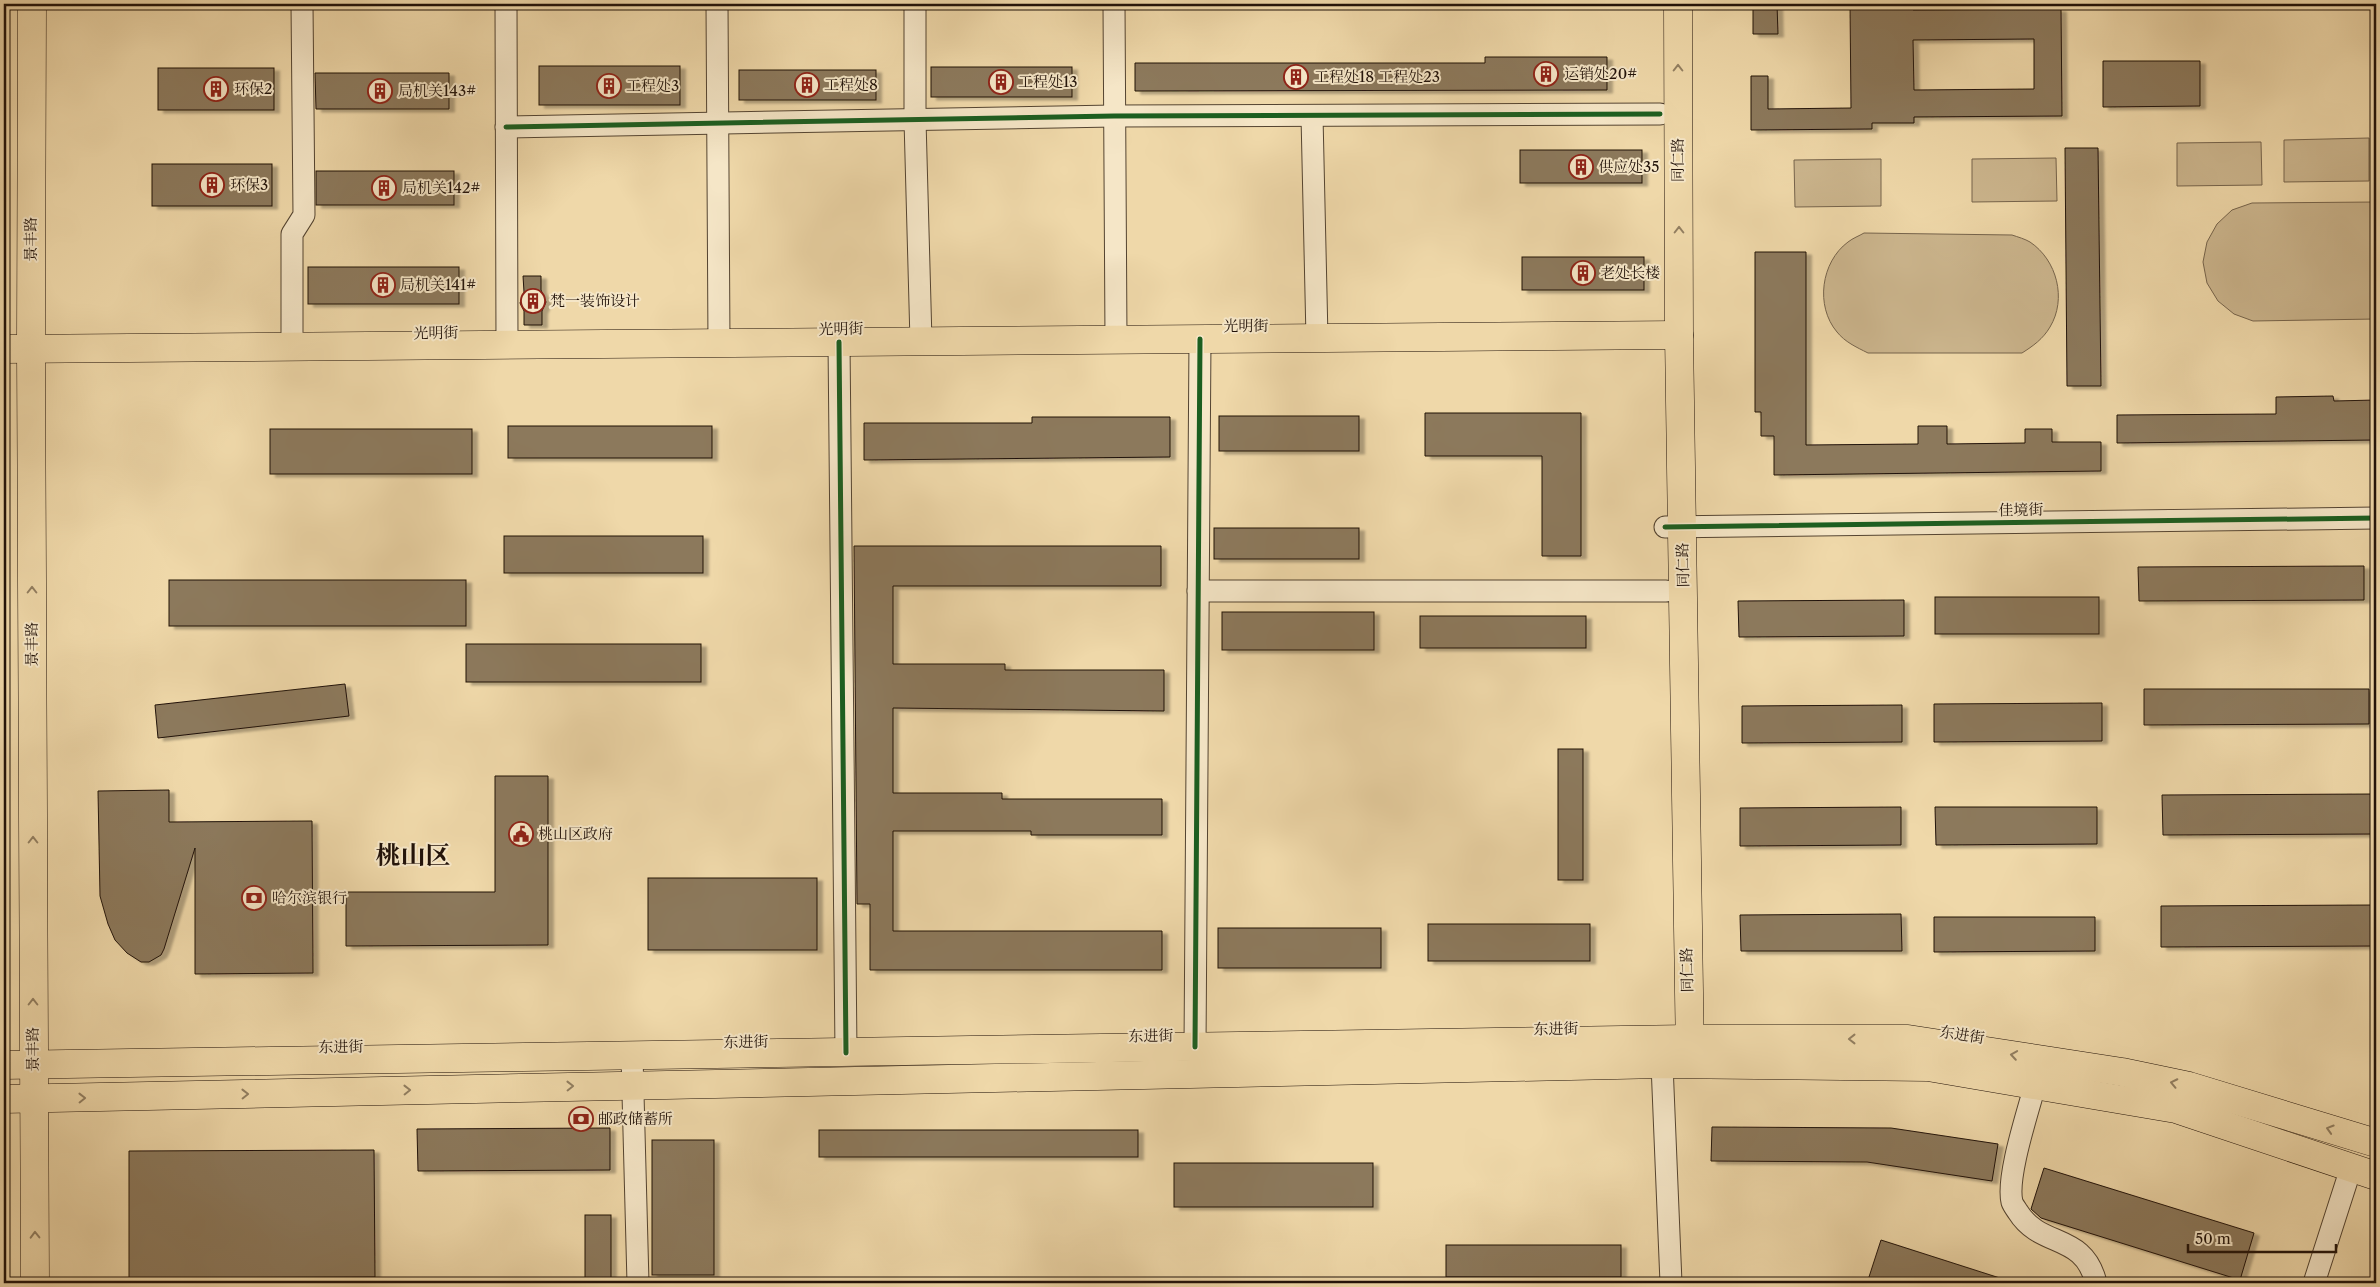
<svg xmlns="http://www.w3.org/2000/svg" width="2380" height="1287" viewBox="0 0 2380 1287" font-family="'Libre Caslon Text','Noto Serif SC',serif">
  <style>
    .green { fill: #ccb68e; stroke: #76644c }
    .building { fill: #8c795c; stroke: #211209; fill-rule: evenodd; filter: url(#shadow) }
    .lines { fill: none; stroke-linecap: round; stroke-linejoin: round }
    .minor-casing { stroke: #544431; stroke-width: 23 }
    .major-casing { stroke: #211209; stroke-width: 29 }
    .minor { stroke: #f5e6c7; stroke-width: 21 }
    .major { stroke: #efd8a9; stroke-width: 28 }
    .cycleway-casing { stroke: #f5e6c7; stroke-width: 8 }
    .cycleway { stroke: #1b5e20; stroke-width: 5 }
    .oneway { stroke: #927f61 }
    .labels { text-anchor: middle; stroke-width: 4; stroke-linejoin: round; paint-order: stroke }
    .poi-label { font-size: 15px; fill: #211209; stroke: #f5e6c7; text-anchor: start }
    .street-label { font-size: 15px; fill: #211209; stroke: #f5e6c7 }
    .town-label { font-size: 25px; font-weight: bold; fill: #211209; stroke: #f5e6c7 }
  </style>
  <defs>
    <filter id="shadow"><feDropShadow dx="5.5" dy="3" stdDeviation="1" flood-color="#0004"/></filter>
  </defs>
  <rect width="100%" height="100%" fill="#efd8a9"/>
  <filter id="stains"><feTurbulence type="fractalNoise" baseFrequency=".004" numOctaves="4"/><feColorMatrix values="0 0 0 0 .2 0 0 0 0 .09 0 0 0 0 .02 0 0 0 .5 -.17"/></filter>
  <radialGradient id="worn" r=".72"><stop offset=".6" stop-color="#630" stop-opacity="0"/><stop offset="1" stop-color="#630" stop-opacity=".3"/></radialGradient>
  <g class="green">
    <polygon points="2369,138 2369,181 2284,182 2284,140"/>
    <polygon points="2261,142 2262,185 2177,186 2177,143"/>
    <polygon points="2056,158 2057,201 1972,202 1972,159"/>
    <polygon points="1881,159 1881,206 1795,207 1794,160"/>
    <polygon points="2376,202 2376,319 2253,321 2234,314 2218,301 2207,283 2203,262 2207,242 2217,224 2232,210 2252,203"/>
    <path d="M1864,233L2012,235C2018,237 2025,239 2030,242C2057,260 2067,299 2050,327C2043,339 2033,346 2022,353H1868C1856,347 1845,342 1837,332C1815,306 1821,262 1848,242C1853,238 1859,236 1864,233Z"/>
  </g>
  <g class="building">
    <polygon points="1753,4 1777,4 1778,34 1753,34"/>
    <path d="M1850,4H1913V10L2061,9L2062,116L1914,117V123H1872V129L1751,130V76H1768V109L1851,108ZM2034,39V89L1914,90L1913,40Z"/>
    <polygon points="1485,57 1607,57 1607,90 1135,91 1135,63 1485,63"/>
    <polygon points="2103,61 2200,61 2200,106 2103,107"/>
    <rect x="539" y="66" width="141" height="39"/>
    <rect x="931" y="67" width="141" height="30"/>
    <rect x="158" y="68" width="116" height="42"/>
    <rect x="739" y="70" width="137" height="30"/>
    <polygon points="315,73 449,73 449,109 316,109"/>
    <polygon points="2065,148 2098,148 2101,386 2067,386"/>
    <rect x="1520" y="150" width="122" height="33"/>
    <rect x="152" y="164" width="120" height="42"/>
    <rect x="316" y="171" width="138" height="34"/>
    <polygon points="1755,252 1806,252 1806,445 1918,444 1918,426 1947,426 1947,444 2025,443 2025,429 2052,429 2052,442 2101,442 2101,471 1774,475 1774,436 1761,436 1761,412 1755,412"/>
    <rect x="1522" y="257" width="122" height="33"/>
    <rect x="308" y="267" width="151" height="37"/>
    <polygon points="523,276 541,276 541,290 546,302 542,311 542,325 524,325 524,311 520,303 524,292"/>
    <polygon points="2333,396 2334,401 2376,400 2376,440 2117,443 2117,415 2276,414 2276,397"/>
    <polygon points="1425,413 1581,413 1581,556 1542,556 1542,456 1425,456"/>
    <rect x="1219" y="416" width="140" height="35"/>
    <polygon points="1032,417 1170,417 1170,457 864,460 864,423 1032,423"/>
    <rect x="508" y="426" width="204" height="32"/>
    <rect x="270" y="429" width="202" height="45"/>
    <rect x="1214" y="528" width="145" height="31"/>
    <rect x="504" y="536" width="199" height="37"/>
    <polygon points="854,546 1161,546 1161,586 893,586 893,664 1005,664 1005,670 1164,670 1164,711 893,708 893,793 1002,793 1002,799 1162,799 1162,835 1031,835 1031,831 893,831 893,931 1162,931 1162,970 870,970 870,904 857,904"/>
    <polygon points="2364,566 2364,600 2139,601 2138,567"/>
    <rect x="169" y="580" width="297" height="46"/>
    <rect x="1935" y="597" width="164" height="37"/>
    <polygon points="1904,600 1904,636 1739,637 1738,601"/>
    <rect x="1222" y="612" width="152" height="38"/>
    <rect x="1420" y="616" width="166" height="32"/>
    <rect x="466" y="644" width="235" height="38"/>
    <polygon points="345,684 349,716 158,738 155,705"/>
    <polygon points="2144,689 2369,689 2369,724 2144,725"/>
    <polygon points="2102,703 2102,741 1934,742 1934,704"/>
    <polygon points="1902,705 1902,742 1742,743 1742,706"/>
    <rect x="1558" y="749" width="25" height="131"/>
    <polygon points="495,776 548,776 548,945 346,946 346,892 495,892"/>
    <polygon points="169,790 169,822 312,821 313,973 195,974 195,848 164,949 161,955 149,962 141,962 127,953 115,940 108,924 100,896 98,791"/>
    <polygon points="2376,794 2376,834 2163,835 2162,795"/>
    <polygon points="1901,807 1901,845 1740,846 1740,808"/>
    <polygon points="1935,807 2097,807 2097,844 1936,845"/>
    <rect x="648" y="878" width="169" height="72"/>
    <polygon points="2376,905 2376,946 2161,947 2161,906"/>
    <polygon points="1901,914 1902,951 1741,951 1740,915"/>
    <polygon points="1934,917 2095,917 2095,951 1934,952"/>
    <rect x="1428" y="924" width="162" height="37"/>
    <rect x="1218" y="928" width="163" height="40"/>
    <polygon points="1712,1127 1891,1128 1998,1144 1992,1181 1867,1162 1711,1161"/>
    <polygon points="610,1128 610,1170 418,1171 417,1129"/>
    <rect x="819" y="1130" width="319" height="27"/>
    <rect x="652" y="1140" width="62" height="135"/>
    <polygon points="374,1150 375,1277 129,1278 129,1151"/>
    <rect x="1174" y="1163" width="199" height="44"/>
    <polygon points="2044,1168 2254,1233 2240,1280 2041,1218 2031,1209"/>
    <rect x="585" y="1215" width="26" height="68"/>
    <polygon points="1881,1240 2006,1280 2006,1283 1877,1283 1868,1280"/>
    <rect x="1446" y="1245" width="175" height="32"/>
  </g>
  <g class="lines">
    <defs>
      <g id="minor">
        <polyline points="506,4 507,345"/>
        <polyline points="717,4 719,343"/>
        <polyline points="915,4 915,120 921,341"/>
        <polyline points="1114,4 1116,339"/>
        <polyline points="1312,116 1317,338"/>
        <polyline points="506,127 1114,116 1660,114"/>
        <polyline points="839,342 846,1053"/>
        <polyline points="292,347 292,234 304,215 302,4"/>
        <polyline points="1665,527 2376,518"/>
        <polyline points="1198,591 1666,591"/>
        <polyline points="1195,1047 1200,339"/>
        <polyline points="632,1056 638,1283"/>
        <polyline points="1662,1064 1671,1283"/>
        <path d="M2035,1085C2028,1112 2006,1177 2012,1202C2013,1205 2016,1209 2018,1212C2041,1249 2084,1232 2096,1283"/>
        <polyline points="2314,1283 2351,1168"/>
      </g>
      <g id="major">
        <polyline points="32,4 31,348 35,1283"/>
        <polyline points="1678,4 1679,335 1690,1057"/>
        <polyline points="4,349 1679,335"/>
        <polyline points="4,1065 1688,1039 1908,1039 2051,1061 2122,1072 2189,1086 2376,1143"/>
        <polyline points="4,1099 1662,1064 1928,1067 2176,1109 2376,1176"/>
      </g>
    </defs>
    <use href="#minor" class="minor-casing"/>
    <use href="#major" class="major-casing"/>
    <use href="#minor" class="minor"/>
    <use href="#major" class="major"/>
    <defs>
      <g id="cycleway">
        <polyline points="506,127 1114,116 1660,114"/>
        <polyline points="839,342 846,1053"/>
        <polyline points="1665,527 2376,518"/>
        <polyline points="1195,1047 1200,339"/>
      </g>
    </defs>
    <use href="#cycleway" class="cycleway-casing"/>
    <use href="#cycleway" class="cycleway"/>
  </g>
  <defs><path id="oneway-chevron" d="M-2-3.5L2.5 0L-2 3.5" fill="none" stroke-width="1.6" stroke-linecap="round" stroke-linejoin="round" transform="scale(1.25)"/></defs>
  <g class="oneway">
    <use href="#oneway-chevron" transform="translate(1678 68) rotate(-90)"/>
    <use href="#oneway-chevron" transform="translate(1679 230) rotate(-90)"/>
    <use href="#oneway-chevron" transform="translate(32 590) rotate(-90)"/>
    <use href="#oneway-chevron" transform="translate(33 840) rotate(-90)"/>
    <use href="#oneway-chevron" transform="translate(33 1002) rotate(-90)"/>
    <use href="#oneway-chevron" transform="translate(1852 1039) rotate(-180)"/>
    <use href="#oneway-chevron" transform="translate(2014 1055) rotate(-171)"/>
    <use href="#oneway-chevron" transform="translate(2174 1083) rotate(-168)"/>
    <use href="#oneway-chevron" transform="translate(570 1086) rotate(-1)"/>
    <use href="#oneway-chevron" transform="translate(407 1090) rotate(-1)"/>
    <use href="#oneway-chevron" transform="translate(245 1094) rotate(-1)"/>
    <use href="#oneway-chevron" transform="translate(82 1098) rotate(-1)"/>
    <use href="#oneway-chevron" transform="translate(2330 1129) rotate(-163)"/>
    <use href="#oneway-chevron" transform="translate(35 1235) rotate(-91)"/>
  </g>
  <defs>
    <symbol id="building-ring" viewBox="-11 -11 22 22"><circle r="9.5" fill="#f5e6c7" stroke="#8f2418" stroke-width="1.5"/><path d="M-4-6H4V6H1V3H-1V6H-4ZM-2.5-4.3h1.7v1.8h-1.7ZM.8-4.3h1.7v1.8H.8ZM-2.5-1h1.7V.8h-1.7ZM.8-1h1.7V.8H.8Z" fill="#8f2418"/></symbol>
    <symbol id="civic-ring" viewBox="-11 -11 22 22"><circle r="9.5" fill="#f5e6c7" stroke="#8f2418" stroke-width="1.5"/><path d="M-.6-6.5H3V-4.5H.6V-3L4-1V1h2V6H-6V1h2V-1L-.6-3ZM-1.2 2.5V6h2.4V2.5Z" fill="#8f2418"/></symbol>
    <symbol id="bank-ring" viewBox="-11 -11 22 22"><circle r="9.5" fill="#f5e6c7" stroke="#8f2418" stroke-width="1.5"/><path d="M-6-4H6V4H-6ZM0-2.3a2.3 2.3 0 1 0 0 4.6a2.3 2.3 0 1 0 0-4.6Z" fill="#8f2418"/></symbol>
  </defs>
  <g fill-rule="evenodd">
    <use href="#building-ring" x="1532" y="60" width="28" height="28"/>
    <use href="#building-ring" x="1282" y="63" width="28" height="28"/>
    <use href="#building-ring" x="987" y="68" width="28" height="28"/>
    <use href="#building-ring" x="793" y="71" width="28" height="28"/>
    <use href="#building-ring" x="595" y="72" width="28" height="28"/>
    <use href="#building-ring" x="202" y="75" width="28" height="28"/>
    <use href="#building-ring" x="366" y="77" width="28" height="28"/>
    <use href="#building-ring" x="1567" y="153" width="28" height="28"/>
    <use href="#building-ring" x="198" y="171" width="28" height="28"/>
    <use href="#building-ring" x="370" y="174" width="28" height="28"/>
    <use href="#building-ring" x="1569" y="259" width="28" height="28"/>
    <use href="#building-ring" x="369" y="271" width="28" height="28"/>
    <use href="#building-ring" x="519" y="287" width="28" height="28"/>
    <use href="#civic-ring" x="507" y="820" width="28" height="28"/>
    <use href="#bank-ring" x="240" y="884" width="28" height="28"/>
    <use href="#bank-ring" x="567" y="1105" width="28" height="28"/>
  </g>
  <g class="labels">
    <g class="poi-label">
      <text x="1564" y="79">运销处20#</text>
      <text x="1314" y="82">工程处18 工程处23</text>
      <text x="1018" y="87">工程处13</text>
      <text x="824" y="90">工程处8</text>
      <text x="626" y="91">工程处3</text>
      <text x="234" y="94">环保2</text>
      <text x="398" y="96">局机关143#</text>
      <text x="1598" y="172">供应处35</text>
      <text x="230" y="190">环保3</text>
      <text x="402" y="193">局机关142#</text>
      <text x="1600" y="278">老处长楼</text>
      <text x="400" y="290">局机关141#</text>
      <text x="550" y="306">梵一装饰设计</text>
      <text x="538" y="839">桃山区政府</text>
      <text x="272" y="903">哈尔滨银行</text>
      <text x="598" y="1124">邮政储蓄所</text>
    </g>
    <g class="street-label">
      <text transform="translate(1678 160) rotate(-90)" y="5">同仁路</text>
      <text transform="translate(31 239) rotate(-90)" y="5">景丰路</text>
      <text x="1246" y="331">光明街</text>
      <text transform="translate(841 329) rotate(-1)" y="5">光明街</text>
      <text transform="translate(436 333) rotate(-1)" y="5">光明街</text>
      <text transform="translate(2021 510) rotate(-1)" y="5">佳境街</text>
      <text transform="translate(1683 565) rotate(-91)" y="5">同仁路</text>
      <text transform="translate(32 644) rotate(-90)" y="5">景丰路</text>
      <text transform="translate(1687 970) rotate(-91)" y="5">同仁路</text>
      <text transform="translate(1556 1029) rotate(-1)" y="5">东进街</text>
      <text transform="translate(1962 1035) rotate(9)" y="5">东进街</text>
      <text transform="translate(1151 1036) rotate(-1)" y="5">东进街</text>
      <text transform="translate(746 1042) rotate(-1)" y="5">东进街</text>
      <text transform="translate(341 1047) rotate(-1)" y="5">东进街</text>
      <text transform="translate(33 1049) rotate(-90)" y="5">景丰路</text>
    </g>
    <g class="town-label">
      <text x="413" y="864">桃山区</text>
    </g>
  </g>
  <rect width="2380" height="1287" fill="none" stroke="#efd8a9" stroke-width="20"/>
  <rect x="5" y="5" width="2370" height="1277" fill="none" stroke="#211209" stroke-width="2.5"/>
  <rect x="10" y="10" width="2360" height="1267" fill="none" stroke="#211209"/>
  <path d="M2188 1244v8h148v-8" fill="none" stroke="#211209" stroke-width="2.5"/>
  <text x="2195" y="1244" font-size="15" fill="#211209" stroke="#f5e6c7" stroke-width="4" paint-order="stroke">50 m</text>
  <rect width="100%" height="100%" filter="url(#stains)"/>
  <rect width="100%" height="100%" fill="url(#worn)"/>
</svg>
